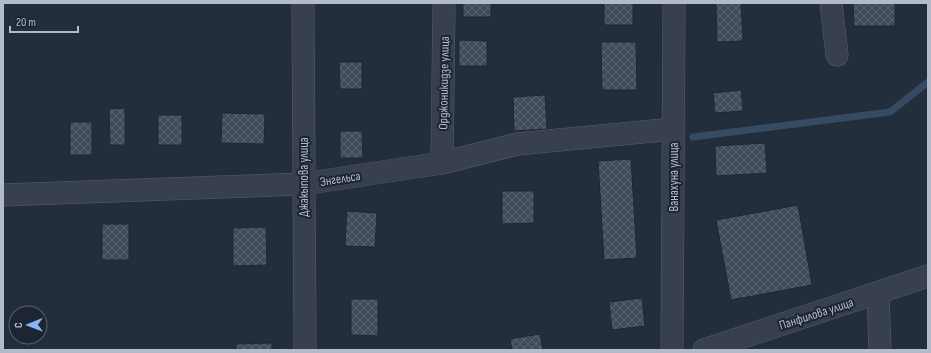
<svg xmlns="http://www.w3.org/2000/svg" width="931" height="353" viewBox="0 0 931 353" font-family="'Sofia Sans Condensed',sans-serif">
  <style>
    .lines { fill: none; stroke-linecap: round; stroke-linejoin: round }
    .stream { stroke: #374a63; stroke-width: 7 }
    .building { fill: url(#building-cross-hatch); stroke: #1e2733 }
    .minor-casing { stroke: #555e6a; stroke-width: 23 }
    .minor { stroke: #37404c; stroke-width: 22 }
    .labels { text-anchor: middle; stroke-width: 4; stroke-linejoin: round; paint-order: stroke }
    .street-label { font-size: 13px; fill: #b3bbc8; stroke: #1c2531 }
  </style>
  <defs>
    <pattern id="building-cross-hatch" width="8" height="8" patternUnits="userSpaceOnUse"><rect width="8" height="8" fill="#3f4d5b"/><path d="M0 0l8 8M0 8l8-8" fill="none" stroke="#586571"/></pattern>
  </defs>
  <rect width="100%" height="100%" fill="#232e3c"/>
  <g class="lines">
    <polyline class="stream" points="693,137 890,112 928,82"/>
  </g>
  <g class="building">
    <rect x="463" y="3" width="28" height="14"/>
    <rect x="604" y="3" width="29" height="22"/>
    <polygon points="716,3 741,3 743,41 717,42"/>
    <polygon points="853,3 895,3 895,26 854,26"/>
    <polygon points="459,40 487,41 487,66 459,66"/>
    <polygon points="601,42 636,42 637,90 602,90"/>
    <polygon points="339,62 362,62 362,89 340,89"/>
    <polygon points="741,90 743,111 715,113 713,93"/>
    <polygon points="545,95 547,129 514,131 513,97"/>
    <polygon points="125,108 125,145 110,145 109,109"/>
    <polygon points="222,113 265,114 264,144 221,143"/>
    <rect x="158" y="115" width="24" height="30"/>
    <rect x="70" y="122" width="22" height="33"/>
    <polygon points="340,131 362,131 363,158 340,158"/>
    <polygon points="765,143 767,173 716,176 715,146"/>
    <polygon points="631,159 637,258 604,260 598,161"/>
    <polygon points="502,191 534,191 534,223 502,224"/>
    <polygon points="798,205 812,285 731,300 716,220"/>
    <polygon points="347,211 377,213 375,247 345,246"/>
    <rect x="102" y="224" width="27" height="36"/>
    <polygon points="266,227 267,265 233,266 233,228"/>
    <polygon points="642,298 645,326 612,330 609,302"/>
    <polygon points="351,299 378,299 378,336 351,335"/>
    <polygon points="540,334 543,350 512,350 510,339"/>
    <polygon points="272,343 272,350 236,350 236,344"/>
  </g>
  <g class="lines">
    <defs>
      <g id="minor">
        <polyline points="303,3 305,350"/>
        <polyline points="831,3 837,55"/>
        <polyline points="442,163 444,3"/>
        <polyline points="3,195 303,184 442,163 517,144 674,129"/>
        <polyline points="878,293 880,350"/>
        <polyline points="672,350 674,3"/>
        <polyline points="704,350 928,276"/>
      </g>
    </defs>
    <use href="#minor" class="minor-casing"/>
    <use href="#minor" class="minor"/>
  </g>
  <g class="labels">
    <g class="street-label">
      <text transform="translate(443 83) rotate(-89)" y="5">Орджоникидзе улица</text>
      <text transform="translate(303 177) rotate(-90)" y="5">Джакыпова улица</text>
      <text transform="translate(673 177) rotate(-90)" y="5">Ванахуна улица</text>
      <text transform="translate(340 178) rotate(-9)" y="5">Энгельса</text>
      <text transform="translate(816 313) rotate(-18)" y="5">Панфилова улица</text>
    </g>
  </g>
  <rect width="931" height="353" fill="none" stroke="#b3bbc8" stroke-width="8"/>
  <g transform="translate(28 325) rotate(269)"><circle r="19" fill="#1c2531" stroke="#58616d"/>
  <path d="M0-3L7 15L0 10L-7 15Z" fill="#89b5f7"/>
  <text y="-6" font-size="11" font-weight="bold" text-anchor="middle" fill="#b3bbc8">С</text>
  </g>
  <path d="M10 26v6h68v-6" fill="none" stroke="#b3bbc8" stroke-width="2"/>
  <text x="16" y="26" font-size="12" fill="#b3bbc8" stroke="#1c2531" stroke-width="3" paint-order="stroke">20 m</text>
</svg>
